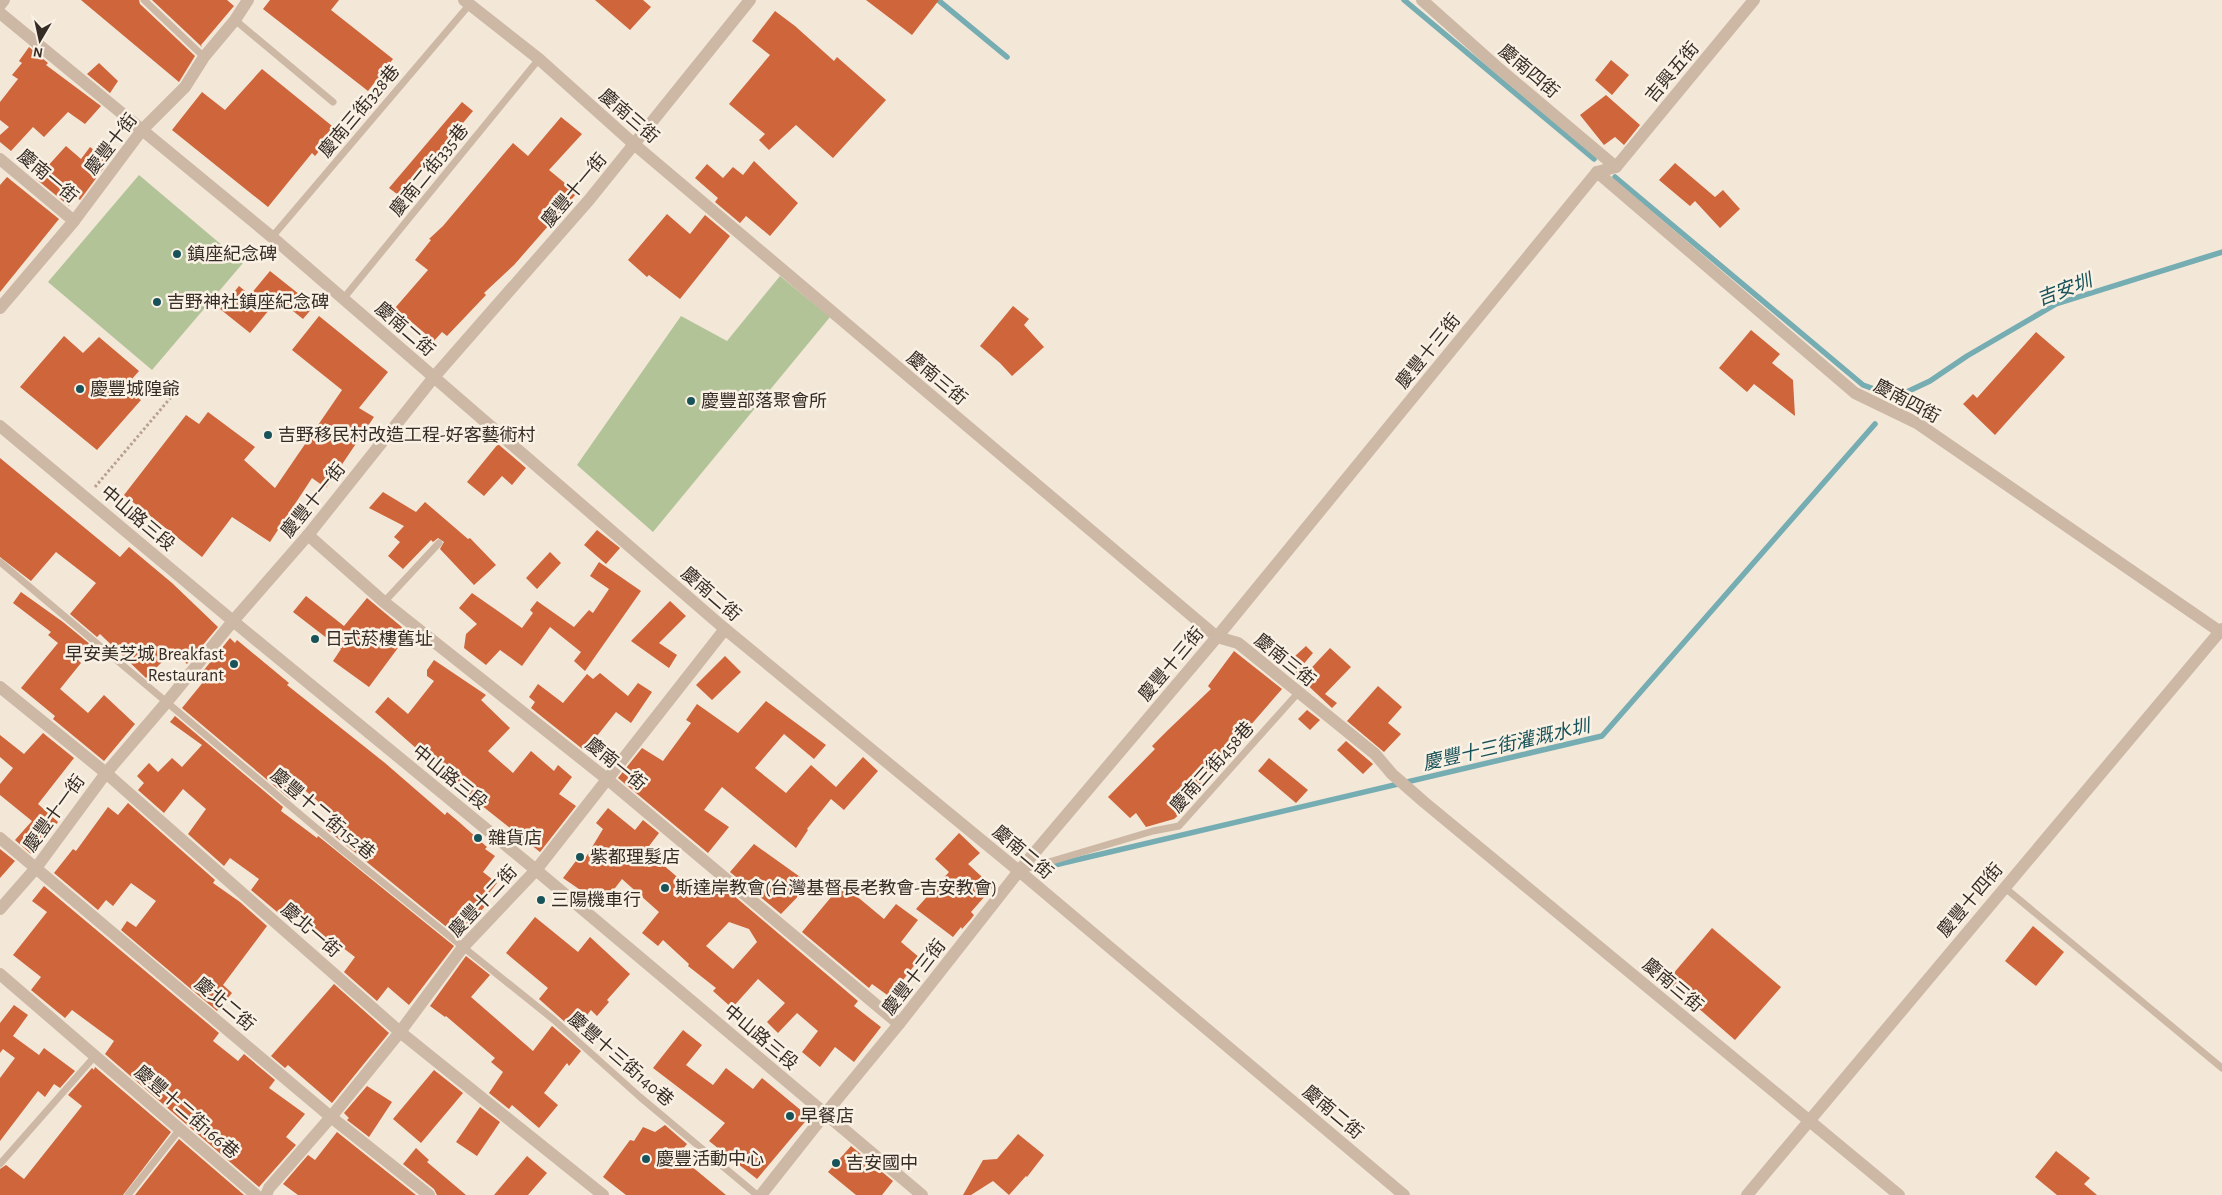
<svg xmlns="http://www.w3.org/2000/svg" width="2222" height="1195" viewBox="0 0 2222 1195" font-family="'Alegreya Sans','Noto Sans TC',sans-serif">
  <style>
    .green { fill: #b2c397 }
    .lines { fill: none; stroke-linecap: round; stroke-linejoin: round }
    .stream { stroke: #75adb2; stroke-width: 5.5 }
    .building { fill: #ce653b; fill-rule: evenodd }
    .path { stroke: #b8a18e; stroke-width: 3; stroke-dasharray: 2.5 2.5; stroke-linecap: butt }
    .service { stroke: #ccb8a4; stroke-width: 7 }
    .minor { stroke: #ccb8a4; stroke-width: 12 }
    .tertiary { stroke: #ccb8a4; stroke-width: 12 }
    .poi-dot { fill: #19535a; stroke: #faf1e5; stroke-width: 2 }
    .labels { text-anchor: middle; stroke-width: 5; stroke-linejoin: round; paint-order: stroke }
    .street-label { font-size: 18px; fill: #362c26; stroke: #faf1e5 }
    .poi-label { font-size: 18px; fill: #362c26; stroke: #faf1e5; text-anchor: start }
    .water-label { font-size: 19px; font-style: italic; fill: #19535a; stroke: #faf1e5 }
  </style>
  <rect width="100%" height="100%" fill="#f3e7d8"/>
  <g class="green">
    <polygon points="139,175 243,263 152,370 48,282"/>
    <polygon points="780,276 830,317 653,532 577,465 681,316 727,341"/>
  </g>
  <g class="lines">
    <g class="stream">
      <polyline points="938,0 1007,57"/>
      <polyline points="1404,0 1594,159"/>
      <polyline points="1615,177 1863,385 1896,397 1930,381 1967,356 2056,304 2222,252"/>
      <polyline points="1042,868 1602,736 1875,424"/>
    </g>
  </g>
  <g class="building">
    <polygon points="81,0 139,0 140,4 195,56 179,82"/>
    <polygon points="152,0 227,0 234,6 201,45 202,47"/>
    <polygon points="270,0 339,0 331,10 393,59 368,91 263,9"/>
    <polygon points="595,0 643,0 651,7 630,30"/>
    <polygon points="866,0 939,0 912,35"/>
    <polygon points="775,11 795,26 834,61 837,57 886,100 833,158 796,125 769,150 759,140 765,134 729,104 770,55 752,41"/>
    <polygon points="29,47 48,63 46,65 101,106 85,124 68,112 44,137 33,127 11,151 0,142 0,135 9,127 0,120 0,102 18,79 12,75 22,63 19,61"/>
    <polygon points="1611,60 1629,75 1612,95 1595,80"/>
    <polygon points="99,63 118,81 110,93 87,74"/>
    <polygon points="262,69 337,130 315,156 312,153 268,207 172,130 202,92 225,110"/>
    <polygon points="1606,95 1640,125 1624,145 1615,137 1604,145 1580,115"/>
    <polygon points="462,102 473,111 401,197 389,188"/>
    <polygon points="561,117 582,134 549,170 577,193 514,265 484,293 486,295 447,336 442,332 434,341 395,308 428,270 415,260 431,240 429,239 443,226 513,143 528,156"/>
    <polygon points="66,146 81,159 90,147 109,161 80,200 76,197 69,206 36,179"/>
    <polygon points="754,161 798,203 770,236 746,216 740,223 715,202 718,198 695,178 707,164 723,178 733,167 743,175"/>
    <polygon points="1675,163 1715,197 1723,190 1740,209 1720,228 1695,201 1690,206 1659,180"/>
    <polygon points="7,177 59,219 0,292 0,185"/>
    <polygon points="667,214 690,234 705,215 730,236 680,299 649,275 647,277 628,260"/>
    <polygon points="270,271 314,306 303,319 278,299 250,333 220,309 239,286 250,295"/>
    <polygon points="1013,306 1029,319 1024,325 1044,347 1012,376 1000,363 980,346"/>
    <polygon points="319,316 388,372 359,408 374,417 326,488 312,478 270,542 232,517 202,557 124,495 186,415 199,424 208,412 255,447 244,460 275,488 342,390 292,350"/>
    <polygon points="1751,330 1780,354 1772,363 1793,380 1795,416 1754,384 1747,392 1719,368"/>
    <polygon points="2036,332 2065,357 1995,435 1963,404 1973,394 1977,398"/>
    <polygon points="64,336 83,353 99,337 139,371 124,388 141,400 97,450 20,387"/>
    <polygon points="498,444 526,468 512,485 502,476 484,496 467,482"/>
    <polygon points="0,458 120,557 129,547 172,583 218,627 187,664 173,651 146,678 100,634 97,637 70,614 96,583 56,552 31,581 0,557"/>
    <polygon points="383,492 416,512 425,502 468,539 470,538 496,565 474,585 440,549 444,542 438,538 433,542 431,540 403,569 388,556 400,542 394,537 404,526 369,508"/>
    <polygon points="597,530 620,548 606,564 584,545"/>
    <polygon points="550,552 561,563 537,589 526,578"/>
    <polygon points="599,562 641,591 585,671 574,661 581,652 550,627 522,666 500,650 486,665 464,648 466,634 477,624 459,608 472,593 522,628 533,613 530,610 537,601 574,627 589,610 593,613 609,589 590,576"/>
    <polygon points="21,592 63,622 91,645 78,660 81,663 60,689 88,713 104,695 135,724 104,761 53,719 55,716 21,688 58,643 48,635 51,632 13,603"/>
    <polygon points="306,596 344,626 367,598 409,633 369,687 333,661 341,649 293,612"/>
    <polygon points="670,601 686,616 659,643 677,655 669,668 631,641"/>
    <polygon points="230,638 235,643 237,640 289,683 287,685 385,763 445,815 447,812 459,822 487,847 485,849 495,856 483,872 497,883 481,903 485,906 460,938 325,828 335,816 300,786 290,799 182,708 204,681 199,676"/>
    <polygon points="1306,646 1313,653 1301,667 1303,670 1294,678 1282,668"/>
    <polygon points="1330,648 1351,667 1325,694 1337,703 1332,708 1301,679"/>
    <polygon points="1234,651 1282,689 1249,727 1252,729 1209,776 1186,803 1189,806 1174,819 1146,827 1136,813 1130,818 1108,797 1155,749 1152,746 1168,730 1211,689 1208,686"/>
    <polygon points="725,656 741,672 712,700 696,685"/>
    <polygon points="434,660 486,695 481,700 510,728 488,751 513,773 531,751 554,771 558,765 572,777 559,794 576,806 540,852 476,801 375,712 388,697 408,714 434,681 427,676 427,670"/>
    <polygon points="600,673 628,696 638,683 652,692 631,723 616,712 585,751 531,708 535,702 529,697 538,684 563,703 587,674 593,679"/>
    <polygon points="1378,686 1402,707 1388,723 1401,734 1384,752 1347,721"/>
    <polygon points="766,701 826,745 814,759 784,734 755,768 786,793 811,765 836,787 863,757 878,771 844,810 831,799 807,829 808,830 796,848 722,787 704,810 729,827 708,853 618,778 642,748 663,761 691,723 686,720 697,704 738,733"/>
    <polygon points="1307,710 1320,720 1310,730 1298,719"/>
    <polygon points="175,716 283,807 281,811 317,838 318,836 454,946 409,1005 388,987 377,1001 344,972 355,957 330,938 328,941 296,914 289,922 251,890 259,879 230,858 224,866 188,834 206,809 183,789 164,813 138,790 144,783 137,776 149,763 158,772 172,758 182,767 202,745 170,722"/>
    <polygon points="43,733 74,758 38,804 58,822 31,854 15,840 32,821 0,795 0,784 13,768 0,757 0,735 24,754"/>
    <polygon points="1346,741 1373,764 1363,774 1337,750"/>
    <polygon points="1269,758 1308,790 1296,803 1258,771"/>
    <polygon points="128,803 215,880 213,883 240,902 267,926 223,985 232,993 217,1011 121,930 127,921 136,927 156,901 131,883 113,906 106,900 98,910 54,873 73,849 76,851 108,807 118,815"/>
    <path d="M608,808L635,830L643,820L659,833L646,850L698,895L713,878L858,1001L854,1006L881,1027L854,1062L835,1047L820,1067L802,1052L818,1031L797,1013L778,1033L767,1022L785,1003L758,979L732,1008L713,991L716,988L688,966L689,964L663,940L658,946L642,933L659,912L622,879L602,905L563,878L582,853L586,857L603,829L596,823ZM729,922L749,929L757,942L733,969L706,946Z"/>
    <polygon points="959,833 980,853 968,864 993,887 971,912 974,915 971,919 962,929 961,927 953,937 916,909 949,872 935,859"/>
    <polygon points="754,844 810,884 781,914 730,872"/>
    <polygon points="0,849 15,861 0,878"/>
    <polygon points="842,884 884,919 896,904 918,920 901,942 920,958 890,997 872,984 869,988 802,932"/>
    <polygon points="44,886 219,1033 213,1041 238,1061 244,1054 275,1080 269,1088 305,1114 286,1137 296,1145 259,1187 105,1054 114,1041 72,1010 65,1018 31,990 41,977 13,955 47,912 32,901"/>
    <polygon points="535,917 578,952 590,937 630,974 607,1000 609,1002 597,1016 591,1010 575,1031 539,999 548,988 506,953"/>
    <polygon points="2033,926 2064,952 2036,986 2005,961"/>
    <polygon points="1712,928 1781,987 1735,1040 1667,981"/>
    <polygon points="466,956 490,975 471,997 533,1051 552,1026 581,1051 569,1066 567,1063 544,1093 558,1105 539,1128 512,1105 509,1109 489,1093 503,1072 491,1062 495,1058 446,1016 445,1017 430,1006"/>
    <polygon points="334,984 389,1033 332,1103 288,1065 285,1068 271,1056"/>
    <polygon points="14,1005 28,1015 13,1036 39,1055 44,1048 75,1071 60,1088 54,1084 45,1097 38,1091 0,1141 0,1078 15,1058 3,1049 0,1053 0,1023"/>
    <polygon points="683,1030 702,1045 686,1065 713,1085 726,1068 753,1089 762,1078 809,1117 757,1179 709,1141 725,1123 653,1068"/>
    <polygon points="95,1067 171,1132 123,1195 0,1195 0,1169 6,1165 24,1179 82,1106 68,1095 92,1068 94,1070"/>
    <polygon points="434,1070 463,1093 421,1143 393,1119"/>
    <polygon points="367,1086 392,1102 369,1137 347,1120 349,1118 344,1113"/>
    <polygon points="480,1107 500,1122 477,1156 456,1142"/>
    <polygon points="665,1125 687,1144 678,1155 726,1195 626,1195 603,1177 630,1140 634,1141 643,1127 655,1132"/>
    <polygon points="337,1132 416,1195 298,1195 283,1184 308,1155 315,1160"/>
    <polygon points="1018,1134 1044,1155 1027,1177 1026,1176 1009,1195 993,1181 971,1195 963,1195 983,1160 997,1159"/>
    <polygon points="179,1139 244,1195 135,1195"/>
    <polygon points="851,1146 893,1181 882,1195 856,1195 828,1172"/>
    <polygon points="416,1148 429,1160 427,1162 466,1195 437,1195 434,1189 403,1164"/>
    <polygon points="2056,1151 2090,1178 2084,1184 2097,1195 2057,1195 2035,1177"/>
    <polygon points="527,1156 547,1173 528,1195 494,1195"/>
  </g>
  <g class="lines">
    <polyline class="path" points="95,487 178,389"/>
    <g class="service">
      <polyline points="144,0 204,57"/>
      <polyline points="235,20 333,102"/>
      <polyline points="272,237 470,4"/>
      <polyline points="343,299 539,59"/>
      <polyline points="0,562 340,848 554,1020 640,1097 757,1195"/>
      <polyline points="384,602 439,543"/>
      <polyline points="1022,870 1153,831 1179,826 1298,693"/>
      <polyline points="2004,887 2222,1068"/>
      <polyline points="0,1164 95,1056"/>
      <polyline points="128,1195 180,1129"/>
    </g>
    <g class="minor">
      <polyline points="464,0 539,59 635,145 1217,637 1238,643 1375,754 1392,774 1424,802 1899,1195"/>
      <polyline points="1422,0 1496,66 1616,167"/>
      <polyline points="0,5 4,0"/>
      <polyline points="0,13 272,237 725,629 1019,871 1404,1195"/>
      <polyline points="0,159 74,221"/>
      <polyline points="1597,172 1855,393 1917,423 2222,633"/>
      <polyline points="0,308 74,221 142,130 185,87 204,57 235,20 248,0"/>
      <polyline points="308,535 384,602 607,779 899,1024"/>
      <polyline points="0,687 106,773 400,1032 603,1195"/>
      <polyline points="0,838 331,1117 429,1195"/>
      <polyline points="0,909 36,868 106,773 166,703 233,621 308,535 434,377 589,200 750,0"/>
      <polyline points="0,974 256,1195"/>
      <polyline points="266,1195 269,1188 331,1117 400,1032 463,947 536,870 725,629"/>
      <polyline points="761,1195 825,1114"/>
      <polyline points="1747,1195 2222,629"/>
    </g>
    <g class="tertiary">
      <polyline points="0,426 233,621 536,870 922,1195"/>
      <polyline points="825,1114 899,1024 1019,871 1217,637 1597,172 1616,167 1754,0"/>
    </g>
  </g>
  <g class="poi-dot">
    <circle cx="177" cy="254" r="5"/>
    <circle cx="157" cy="302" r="5"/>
    <circle cx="80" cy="389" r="5"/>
    <circle cx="691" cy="401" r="5"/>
    <circle cx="268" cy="435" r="5"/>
    <circle cx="315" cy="639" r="5"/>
    <circle cx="234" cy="664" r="5"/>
    <circle cx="478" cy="838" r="5"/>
    <circle cx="580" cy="857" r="5"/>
    <circle cx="665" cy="888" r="5"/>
    <circle cx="541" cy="900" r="5"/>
    <circle cx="790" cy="1116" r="5"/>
    <circle cx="646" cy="1159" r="5"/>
    <circle cx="836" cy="1163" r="5"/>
  </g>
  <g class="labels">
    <g class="street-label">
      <text transform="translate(1529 71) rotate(40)" y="6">慶南四街</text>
      <text transform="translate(1672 72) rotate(-50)" y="6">吉興五街</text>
      <text transform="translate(359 111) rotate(-50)" y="6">慶南三街328巷</text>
      <text transform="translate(629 116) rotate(41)" y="6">慶南三街</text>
      <text transform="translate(111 144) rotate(-52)" y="6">慶豐十街</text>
      <text transform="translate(429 170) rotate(-51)" y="6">慶南二街335巷</text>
      <text transform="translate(48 176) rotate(40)" y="6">慶南一街</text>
      <text transform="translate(574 190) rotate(-50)" y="6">慶豐十一街</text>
      <text transform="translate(405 329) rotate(41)" y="6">慶南二街</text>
      <text transform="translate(1428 351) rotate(-51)" y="6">慶豐十三街</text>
      <text transform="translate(937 378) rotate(40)" y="6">慶南三街</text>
      <text transform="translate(1907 401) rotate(28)" y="6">慶南四街</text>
      <text transform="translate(313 500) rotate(-51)" y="6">慶豐十一街</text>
      <text transform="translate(138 518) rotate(40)" y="6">中山路三段</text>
      <text transform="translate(711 594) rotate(41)" y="6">慶南二街</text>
      <text transform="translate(1285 660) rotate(39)" y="6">慶南三街</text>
      <text transform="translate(1171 664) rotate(-50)" y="6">慶豐十三街</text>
      <text transform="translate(616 764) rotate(39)" y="6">慶南一街</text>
      <text transform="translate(1212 767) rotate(-48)" y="6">慶南三街458巷</text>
      <text transform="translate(450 777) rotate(39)" y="6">中山路三段</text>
      <text transform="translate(54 813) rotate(-54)" y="6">慶豐十一街</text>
      <text transform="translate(323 814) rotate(40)" y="6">慶豐十二街152巷</text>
      <text transform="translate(1023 852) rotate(40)" y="6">慶南二街</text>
      <text transform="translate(1970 900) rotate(-50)" y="6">慶豐十四街</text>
      <text transform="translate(483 901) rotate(-47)" y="6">慶豐十二街</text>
      <text transform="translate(311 930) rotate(41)" y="6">慶北一街</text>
      <text transform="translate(914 977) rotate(-52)" y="6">慶豐十三街</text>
      <text transform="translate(1673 985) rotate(40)" y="6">慶南三街</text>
      <text transform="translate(225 1004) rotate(40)" y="6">慶北二街</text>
      <text transform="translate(761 1037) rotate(40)" y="6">中山路三段</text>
      <text transform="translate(621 1059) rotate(41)" y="6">慶豐十三街140巷</text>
      <text transform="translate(187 1112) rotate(41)" y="6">慶豐十二街166巷</text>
      <text transform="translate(1333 1112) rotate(40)" y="6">慶南二街</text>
    </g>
    <g class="poi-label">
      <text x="187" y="260">鎮座紀念碑</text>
      <text x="167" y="308">吉野神社鎮座紀念碑</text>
      <text x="90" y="395">慶豐城隍爺</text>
      <text x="701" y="407">慶豐部落聚會所</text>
      <text x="278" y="441">吉野移民村改造工程-好客藝術村</text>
      <text x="325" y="645">日式菸樓舊址</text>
      <text x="224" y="660" text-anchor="end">早安美芝城 Breakfast<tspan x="224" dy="21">Restaurant</tspan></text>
      <text x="488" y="844">雜貨店</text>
      <text x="590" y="863">紫都理髮店</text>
      <text x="675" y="894">斯達岸教會(台灣基督長老教會-吉安教會)</text>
      <text x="551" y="906">三陽機車行</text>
      <text x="800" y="1122">早餐店</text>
      <text x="656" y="1165">慶豐活動中心</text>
      <text x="846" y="1169">吉安國中</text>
    </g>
    <g class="water-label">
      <text transform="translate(2064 289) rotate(-21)" y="7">吉安圳</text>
      <text transform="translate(1506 744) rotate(-13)" y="7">慶豐十三街灌溉水圳</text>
    </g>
  </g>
  <g transform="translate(40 40) rotate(189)" stroke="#faf1e5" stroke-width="4" paint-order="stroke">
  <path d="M0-4L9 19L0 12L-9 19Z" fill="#362c26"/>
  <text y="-8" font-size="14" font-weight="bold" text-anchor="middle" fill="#362c26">N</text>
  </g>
</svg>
